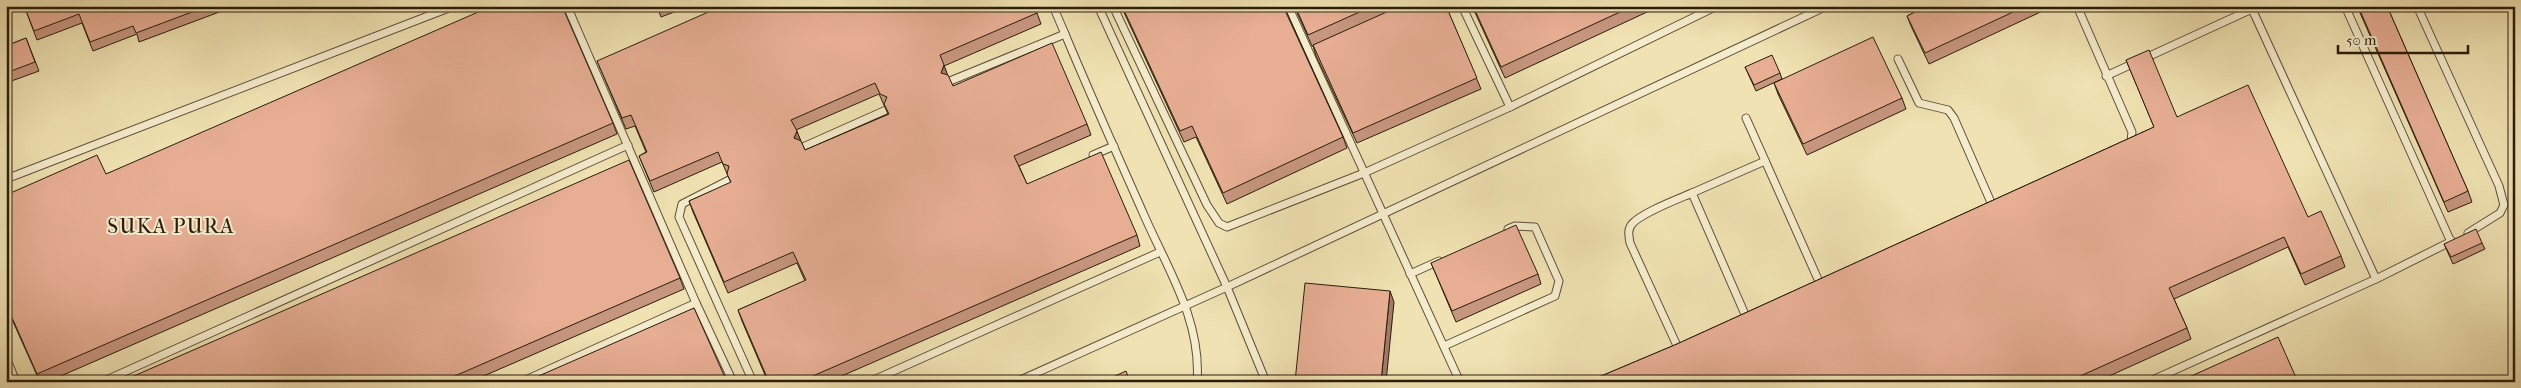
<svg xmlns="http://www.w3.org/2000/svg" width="2521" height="388" viewBox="0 0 2521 388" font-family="'IM FELL French Canon',serif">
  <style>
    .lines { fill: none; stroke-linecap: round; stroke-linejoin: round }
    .lane-casing { stroke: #5c4e36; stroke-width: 9 }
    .lane { stroke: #f5eccd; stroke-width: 7 }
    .wall { fill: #c7967f; stroke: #2a1d0c; fill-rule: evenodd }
    .shaded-wall { fill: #a27a68; stroke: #2a1d0c }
    .building { fill: #e7ae94; stroke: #2a1d0c; fill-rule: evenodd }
    .labels { text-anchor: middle; stroke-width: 4; stroke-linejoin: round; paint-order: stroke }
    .quarter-label { font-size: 21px; letter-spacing: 1px; fill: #2a1d0c; stroke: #f5eccd }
  </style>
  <rect width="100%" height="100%" fill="#f0e2b2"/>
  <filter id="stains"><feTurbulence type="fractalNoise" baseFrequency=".004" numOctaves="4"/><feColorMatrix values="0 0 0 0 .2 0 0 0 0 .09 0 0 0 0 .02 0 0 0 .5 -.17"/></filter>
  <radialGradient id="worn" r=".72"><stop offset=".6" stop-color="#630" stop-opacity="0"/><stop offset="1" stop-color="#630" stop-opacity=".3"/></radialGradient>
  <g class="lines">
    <defs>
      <g id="lane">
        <polyline points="567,6 696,303 733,382"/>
        <polyline points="1053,6 1065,34"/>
        <polyline points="1098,6 1227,287 1266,382"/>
        <polyline points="1113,6 1207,205 1219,223 1227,227 1364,173 1510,107 1717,6"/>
        <polyline points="1288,6 1460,382"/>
        <polyline points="1462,6 1510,107"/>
        <polyline points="2077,6 2132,132 2131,141 2128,145"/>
        <polyline points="2258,6 2252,9 2376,279"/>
        <polyline points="2345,6 2451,242"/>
        <polyline points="2417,6 2499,186 2504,205 2500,213 2468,233"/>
        <polyline points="1898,59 1919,103 1948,110 1954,118 1993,207"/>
        <polyline points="2106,76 2252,9"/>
        <path d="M950,81L1065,34C1090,94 1117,154 1144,215C1167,268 1202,321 1197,382"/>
        <polyline points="1746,118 1821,286"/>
        <polyline points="803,147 886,110"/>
        <polyline points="1093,155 1114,146"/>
        <polyline points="6,179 454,6"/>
        <polyline points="729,180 682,204 679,217 753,382"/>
        <polyline points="1692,193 1765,161"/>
        <polyline points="1410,274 1439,261"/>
        <polyline points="1444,346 1555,296 1559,281 1535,227 1515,226 1508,229"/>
        <path d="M1679,350L1630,243C1629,236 1627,230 1632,224C1641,213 1678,199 1692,193L1747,319"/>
        <polyline points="6,357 16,382"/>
        <polyline points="102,382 628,145"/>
        <polyline points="521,382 696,303"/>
        <polyline points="869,382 1160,252"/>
        <polyline points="1016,382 1227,287 1827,6"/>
        <polyline points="2148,382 2376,279 2452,241"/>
      </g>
    </defs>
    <use href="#lane" class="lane-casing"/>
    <use href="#lane" class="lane"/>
  </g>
  <g class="wall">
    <polygon points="116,6 220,6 222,11 139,42 137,34 93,51 82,23 37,40 25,8 107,10"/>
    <polygon points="227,6 242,6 228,11"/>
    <polygon points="657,6 690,6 661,17"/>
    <polygon points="1121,6 1284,6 1343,137 1347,148 1227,204 1196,137 1184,142"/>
    <polygon points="1294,6 1446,6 1481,89 1357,143 1316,56 1313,46 1312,46"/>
    <polygon points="1472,6 1660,6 1505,78"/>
    <polygon points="1927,6 2046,6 2047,9 1929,64 1911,26 1907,16"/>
    <polygon points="2357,6 2387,6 2468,191 2472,202 2448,212"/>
    <polygon points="544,10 613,123 617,134 47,382 40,382 6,306 6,195 106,174"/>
    <path d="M1037,13L1041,24L944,66L947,75L953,86L1087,124L1091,135L1019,166L1027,184L1137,235L1140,246L828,382H768L742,321L738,310L805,281L797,263L728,293L693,212L689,201L731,183L722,162L654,192L639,156L646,152L635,126L626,129L597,61ZM879,94L888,114L805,150L796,130Z"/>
    <polygon points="26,38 39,71 6,83 6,46"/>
    <polygon points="2126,60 2177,117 2308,217 2341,256 2345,267 2305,285 2288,247 2174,299 2187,328 2191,339 2096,382 1587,382 1677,344 2154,127"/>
    <polygon points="1745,67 1780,73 1782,79 1756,91"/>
    <polygon points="1774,83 1902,98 1906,109 1807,155 1778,94"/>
    <polygon points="2482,243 2485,249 2453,264 2444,244"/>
    <polygon points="1431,263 1538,274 1541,284 1456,322"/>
    <polygon points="680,278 684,289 470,382 120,382"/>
  </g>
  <g class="shaded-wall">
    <polygon points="944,65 948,76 941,73"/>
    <polygon points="797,131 801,142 794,138"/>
    <polygon points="1390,291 1394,302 1386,382 1381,382"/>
  </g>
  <g class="building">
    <polygon points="30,6 105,6 107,10 116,6 208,6 136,33 133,26 90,42 79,14 34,31 25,8"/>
    <polygon points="492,6 542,6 544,10 553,6 562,6 613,123 37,374 6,304 6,195 97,155 106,174"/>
    <path d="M722,6H1034L1037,13L940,55L944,65L941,73L948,75L953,86L1052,43L1087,124L1014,156L1027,184L1101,152L1137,235L799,382H769L738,310L806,280L793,252L724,282L689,201L731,182L727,174L729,166L723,164L718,152L650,181L639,156L647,152L631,115L622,118L597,61ZM875,83L880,94L887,97L884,104L889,114L805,150L801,141L794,138L797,131L791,120Z"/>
    <polygon points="1122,6 1283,6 1343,137 1223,193 1192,126 1180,131"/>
    <polygon points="1295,6 1373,6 1308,35"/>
    <polygon points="1400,6 1446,6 1477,78 1353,133 1313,45"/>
    <polygon points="1473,6 1633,6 1501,67"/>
    <polygon points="1927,6 2026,6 1925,53 1907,16"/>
    <polygon points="2358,6 2387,6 2468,191 2444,202"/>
    <polygon points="1873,37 1902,98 1803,144 1774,83"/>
    <polygon points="26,38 35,62 6,73 6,46"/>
    <polygon points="2149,50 2177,117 2248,85 2308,217 2321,211 2341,256 2301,274 2284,237 2169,288 2187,328 2067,382 1587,382 1677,344 2154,127 2126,60"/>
    <polygon points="1772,55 1780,73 1754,85 1745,67"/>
    <polygon points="629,160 680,278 441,382 120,382"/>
    <polygon points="1516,225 1538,274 1452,311 1431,263"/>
    <polygon points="2476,229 2482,243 2451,257 2444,244"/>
    <polygon points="1305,283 1390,291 1381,382 1295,382"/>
    <polygon points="694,308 727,382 525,382"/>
    <polygon points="2278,337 2298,382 2178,382"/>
    <polygon points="1126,371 1130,382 1102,382"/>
  </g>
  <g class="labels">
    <g class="quarter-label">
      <text x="171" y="233">SUKA PURA</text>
    </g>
  </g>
  <rect width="2521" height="388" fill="none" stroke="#f0e2b2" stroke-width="25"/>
  <rect x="8" y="8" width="2506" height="373" fill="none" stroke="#2a1d0c" stroke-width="2.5"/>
  <rect x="12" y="12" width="2496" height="363" fill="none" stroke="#2a1d0c"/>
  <path d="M2338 45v8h130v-8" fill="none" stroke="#2a1d0c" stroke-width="2.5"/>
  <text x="2346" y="45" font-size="15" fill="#2a1d0c" stroke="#f5eccd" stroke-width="4" paint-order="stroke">50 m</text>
  <rect width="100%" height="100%" filter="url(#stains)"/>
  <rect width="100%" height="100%" fill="url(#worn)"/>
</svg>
